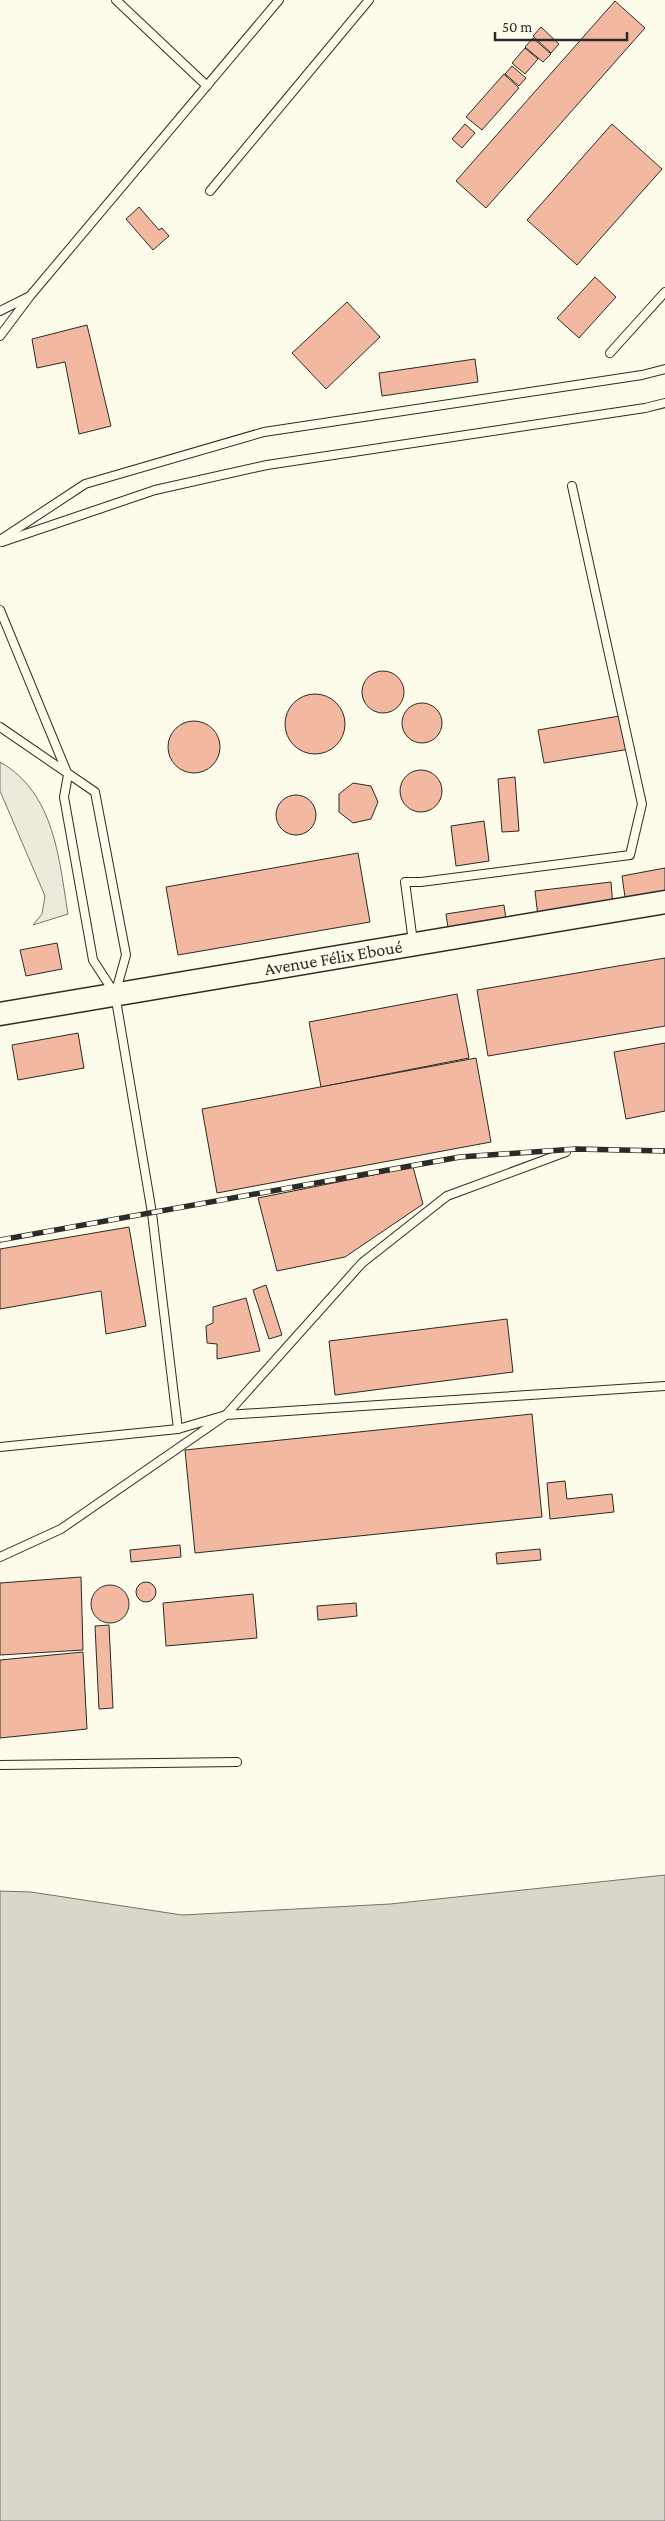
<svg xmlns="http://www.w3.org/2000/svg" width="665" height="2521" viewBox="0 0 665 2521" font-family="'Crimson Pro',serif">
  <style>
    .green { fill: #ecebdb; stroke: #74746e }
    .water { fill: #d8d7c9; stroke: #74746e }
    .building { fill: #f2b8a0; stroke: #2b2b2b }
    .lines { fill: none; stroke-linecap: round; stroke-linejoin: round }
    .lane-casing { stroke: #2b2b2b; stroke-width: 10 }
    .secondary-casing { stroke: #2b2b2b; stroke-width: 25 }
    .lane { stroke: #fdfbea; stroke-width: 8 }
    .secondary { stroke: #fdfbea; stroke-width: 22 }
    .rail-casing { stroke: #2b2b2b; stroke-width: 5.5 }
    .rail { stroke: #fdfbea; stroke-width: 4; stroke-dasharray: 11; stroke-linecap: butt }
    .labels { text-anchor: middle; stroke-width: 4; stroke-linejoin: round; paint-order: stroke }
    .street-label { font-size: 18px; fill: #2b2b2b; stroke: #fdfbea }
  </style>
  <rect width="100%" height="100%" fill="#fdfbea"/>
  <path class="green" d="M0,762C55,793 59,860 68,914L33,925L42,914L45,896L0,791Z"/>
  <polygon class="water" points="665,1875 665,2521 0,2521 0,1891 31,1892 182,1915 390,1904"/>
  <g class="building">
    <polygon points="615,1 645,28 486,208 456,181"/>
    <polygon points="541,27 559,44 551,53 533,36"/>
    <polygon points="533,38 551,54 543,62 525,47"/>
    <polygon points="525,48 538,59 525,74 512,63"/>
    <polygon points="512,66 526,78 519,86 505,74"/>
    <polygon points="504,74 519,88 482,130 466,117"/>
    <polygon points="465,124 475,133 462,148 452,139"/>
    <polygon points="612,124 662,169 577,265 527,220"/>
    <polygon points="139,207 159,230 162,228 169,236 153,250 126,219"/>
    <polygon points="595,277 616,297 579,338 557,318"/>
    <polygon points="347,302 380,337 326,389 292,353"/>
    <polygon points="87,325 111,426 79,434 65,362 37,368 32,339"/>
    <polygon points="475,359 478,382 382,396 379,373"/>
    <circle cx="383" cy="692" r="21"/>
    <circle cx="315" cy="724" r="30"/>
    <circle cx="422" cy="723" r="20"/>
    <polygon points="625,715 630,749 544,763 538,730"/>
    <circle cx="194" cy="747" r="26"/>
    <circle cx="421" cy="791" r="21"/>
    <polygon points="515,777 519,831 502,832 498,779"/>
    <polygon points="353,783 371,786 378,802 371,819 353,823 339,812 339,794"/>
    <circle cx="296" cy="815" r="20"/>
    <polygon points="484,821 489,861 456,866 451,826"/>
    <polygon points="358,853 370,922 178,955 166,887"/>
    <polygon points="665,868 665,891 625,897 622,876"/>
    <polygon points="611,882 613,907 538,917 535,891"/>
    <polygon points="504,905 506,920 448,928 446,914"/>
    <polygon points="57,943 62,969 26,976 20,950"/>
    <polygon points="665,958 665,1026 488,1056 477,990"/>
    <polygon points="457,994 469,1058 321,1087 309,1022"/>
    <polygon points="78,1033 84,1068 18,1080 12,1045"/>
    <polygon points="665,1043 665,1111 626,1119 614,1052"/>
    <polygon points="476,1058 491,1142 217,1193 202,1109"/>
    <polygon points="413,1167 423,1204 345,1257 277,1271 258,1198"/>
    <polygon points="129,1227 146,1326 106,1334 101,1291 0,1309 0,1249"/>
    <polygon points="266,1285 282,1335 269,1339 253,1290"/>
    <polygon points="246,1298 260,1351 217,1359 217,1344 207,1343 206,1326 213,1323 213,1307"/>
    <polygon points="507,1319 513,1372 335,1395 329,1341"/>
    <polygon points="532,1414 542,1517 195,1553 185,1450"/>
    <polygon points="565,1481 567,1499 612,1494 614,1512 550,1519 547,1483"/>
    <polygon points="180,1545 181,1557 131,1562 130,1550"/>
    <polygon points="540,1549 541,1560 497,1564 496,1553"/>
    <polygon points="81,1577 83,1650 0,1655 0,1583"/>
    <circle cx="146" cy="1592" r="10"/>
    <circle cx="110" cy="1604" r="19"/>
    <polygon points="253,1594 257,1638 166,1646 163,1603"/>
    <polygon points="356,1603 357,1616 318,1620 317,1606"/>
    <polygon points="109,1625 113,1708 99,1709 95,1626"/>
    <polygon points="83,1652 87,1729 0,1738 0,1660"/>
  </g>
  <g class="lines">
    <defs>
      <g id="lane">
        <polyline points="116,0 207,86"/>
        <polyline points="210,191 369,0"/>
        <polyline points="0,311 28,297"/>
        <polyline points="0,336 30,296 279,0"/>
        <polyline points="610,353 665,292"/>
        <polyline points="0,540 85,484 264,432 642,375 665,369"/>
        <polyline points="2,542 155,490 267,465 645,408 665,403"/>
        <polyline points="0,610 68,775 64,797 93,960 115,994 152,1213 178,1429"/>
        <polyline points="0,727 95,792 126,955 116,991"/>
        <polyline points="413,942 405,882 421,882 630,855 642,804 572,486"/>
        <polyline points="0,1447 178,1429 226,1415 665,1386"/>
        <polyline points="0,1557 61,1529 226,1415 362,1263 447,1196 566,1152"/>
        <polyline points="0,1765 237,1762"/>
      </g>
      <g id="secondary">
        <path id="s1" d="M0,1014L665,902"/>
      </g>
    </defs>
    <use href="#lane" class="lane-casing"/>
    <use href="#secondary" class="secondary-casing"/>
    <use href="#lane" class="lane"/>
    <use href="#secondary" class="secondary"/>
    <defs>
      <polyline id="rail" points="0,1240 460,1157 576,1149 665,1151"/>
    </defs>
    <use href="#rail" class="rail-casing"/>
    <use href="#rail" class="rail"/>
  </g>
  <g class="labels">
    <g class="street-label">
      <text dy="6" stroke="none"><textPath href="#s1" startOffset="338">Avenue Félix Eboué</textPath></text>
    </g>
  </g>
  <path d="M495 32v8h132v-8" fill="none" stroke="#2b2b2b" stroke-width="2.5"/>
  <text x="502" y="32" font-size="15" fill="#2b2b2b" stroke="#fdfbea" stroke-width="4" paint-order="stroke">50 m</text>
</svg>
